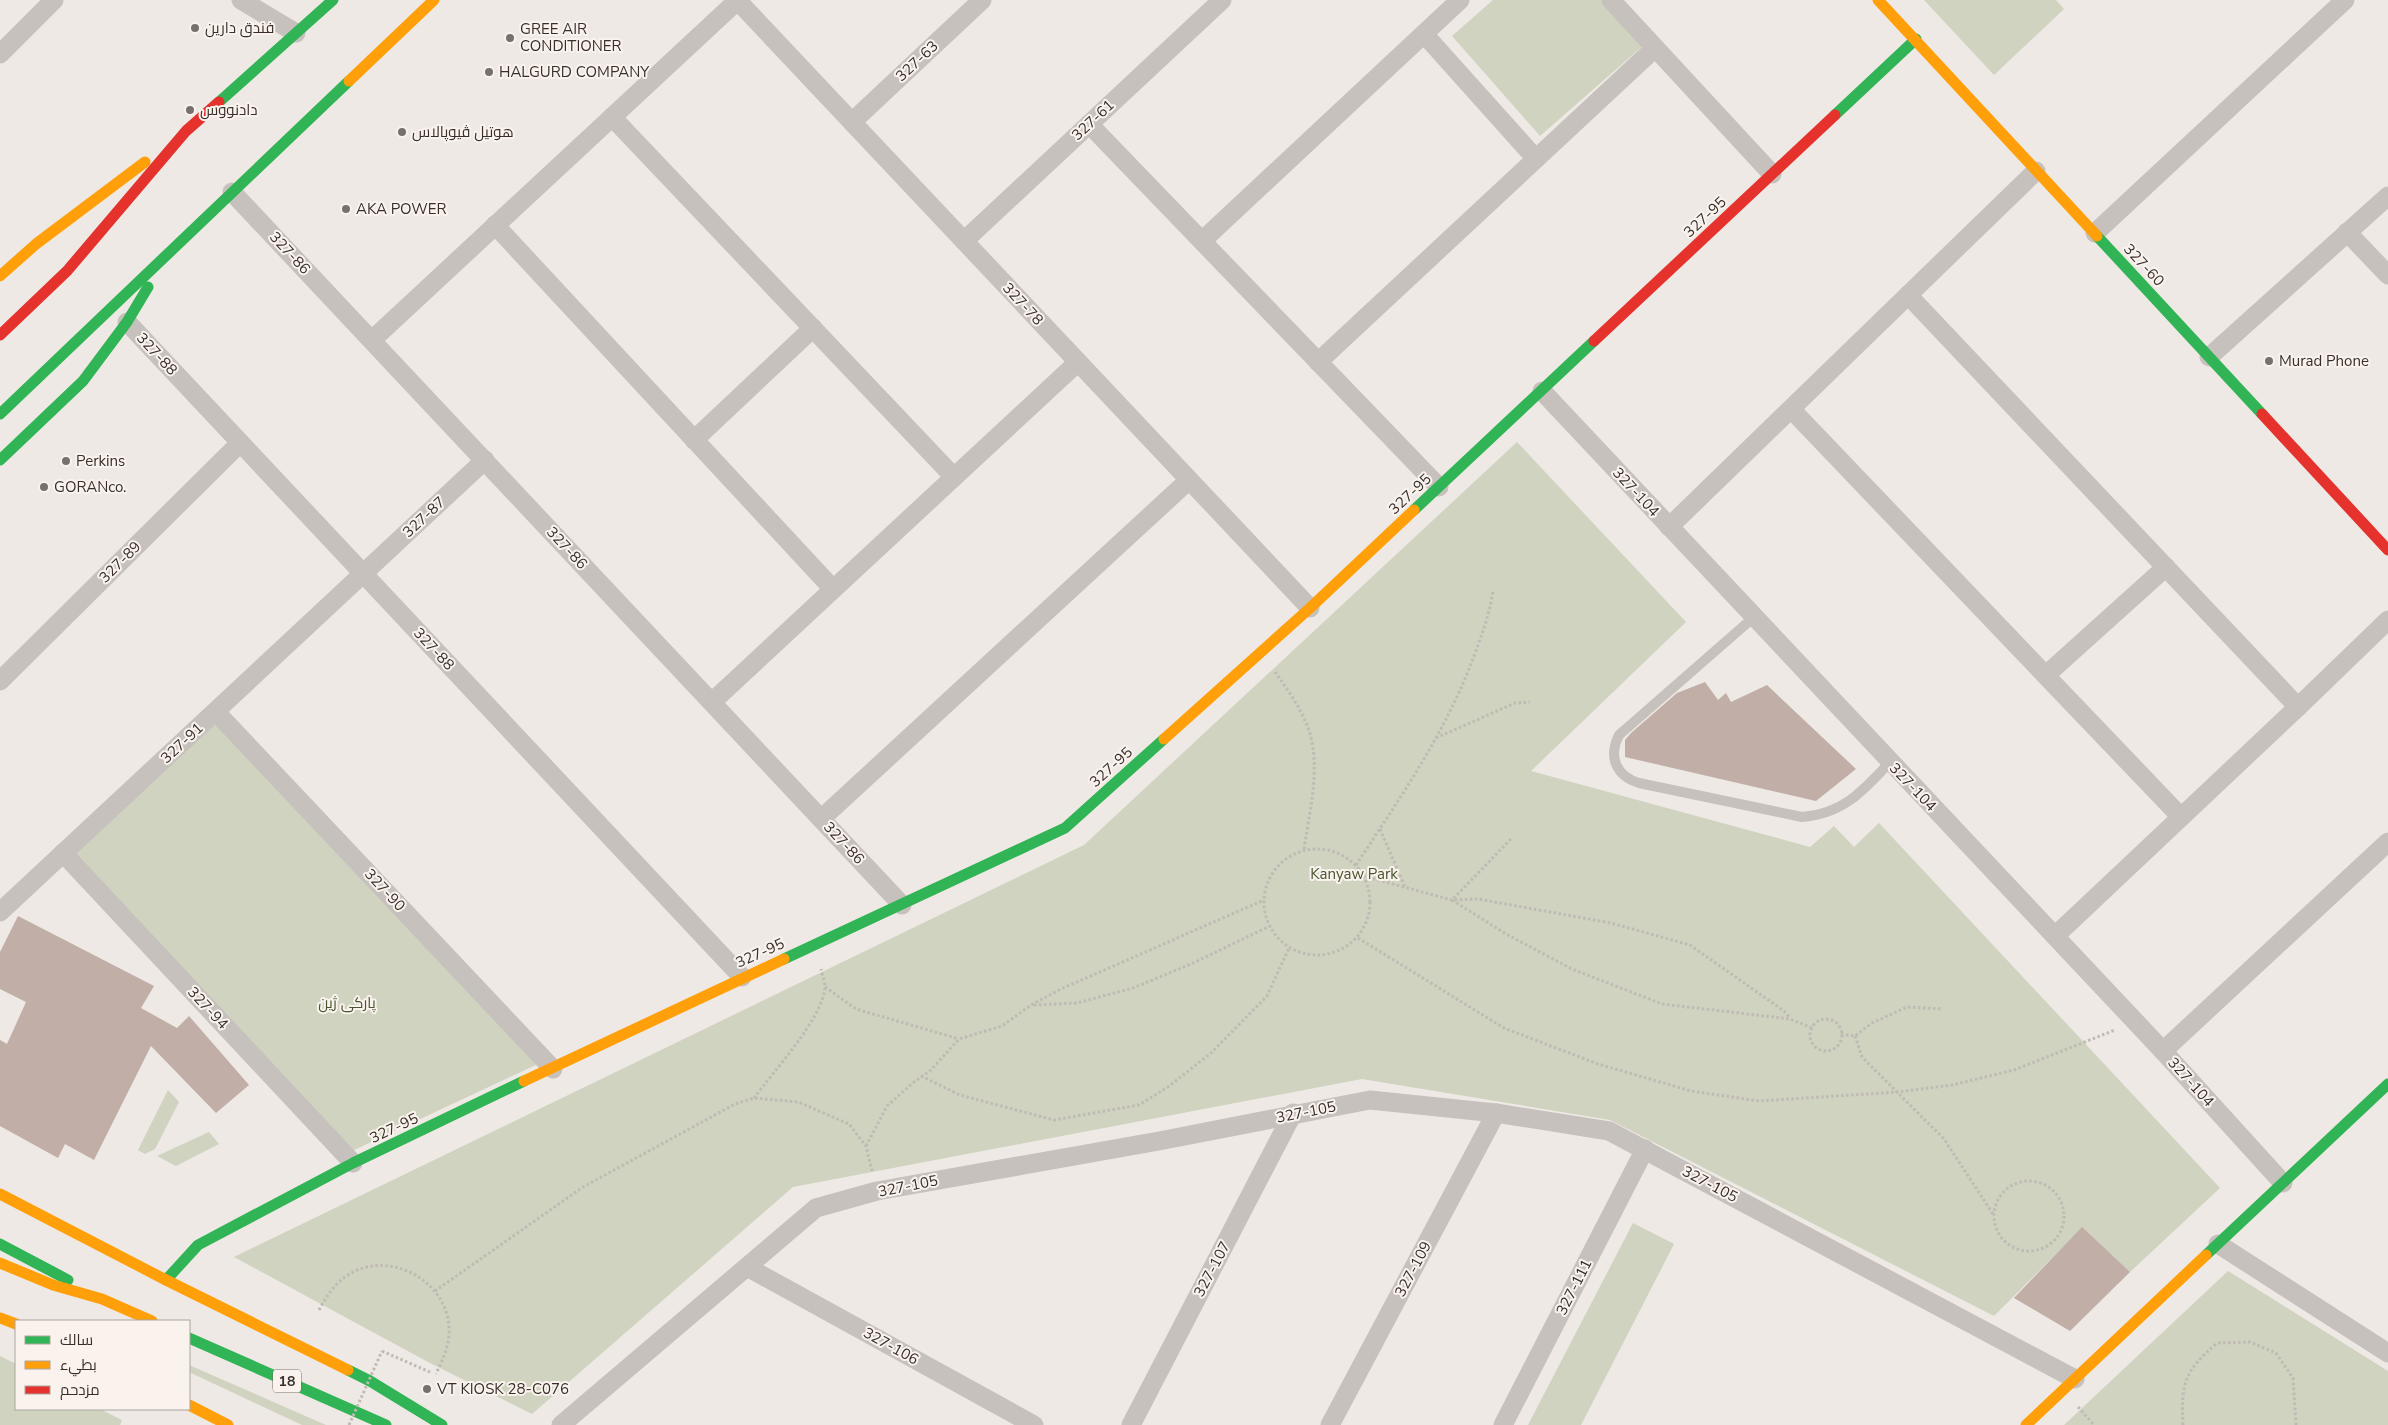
<svg xmlns="http://www.w3.org/2000/svg" width="2388" height="1425" viewBox="0 0 2388 1425" font-family="'Nunito Sans',Cairo,sans-serif">
  <style>
    .green { fill: #cfd3bf }
    .building { fill: #c0aea7 }
    .lines { fill: none; stroke-linecap: round; stroke-linejoin: round }
    .path { stroke: #c0bab5; stroke-width: 3; stroke-dasharray: 2.5 2.5; stroke-linecap: butt }
    .lane { stroke: #c7c1bd; stroke-width: 10 }
    .street { stroke: #c7c1bd; stroke-width: 19 }
    .fast { stroke: #30b455; stroke-width: 11 }
    .slow { stroke: #ff9f0a; stroke-width: 11 }
    .jam { stroke: #e5322d; stroke-width: 11 }
    .path-bridge { stroke: #c0bab5; stroke-width: 3; stroke-dasharray: 2.5 2.5; stroke-linecap: butt }
    .poi-dot { fill: #78706c; stroke: #faf3ed; stroke-width: 2 }
    .labels { text-anchor: middle; stroke-width: 4; stroke-linejoin: round; paint-order: stroke }
    .shield { fill: #faf3ed; stroke: #726a65; stroke-width: 1 }
    .shield-label { font-size: 14px; font-weight: bold; fill: #382f2b }
    .poi-label { font-size: 15px; fill: #382f2b; stroke: #faf3ed; text-anchor: start }
    .street-label { font-size: 15px; fill: #382f2b; stroke: #faf3ed }
    .park-label { font-size: 15px; fill: #485530; stroke: #faf3ed }
  </style>
  <rect width="100%" height="100%" fill="#eee9e4"/>
  <g class="green">
    <polygon points="1493,0 1606,0 1645,44 1540,136 1452,36"/>
    <polygon points="1924,0 2056,0 2064,9 1994,75"/>
    <polygon points="1517,442 1686,622 1531,771 1810,847 1834,826 1854,847 1879,823 2220,1188 2130,1272 2082,1228 1994,1316 1610,1120 1362,1079 793,1187 532,1414 428,1362 234,1257 1084,845"/>
    <polygon points="215,721 540,1063 352,1151 73,854"/>
    <polygon points="168,1090 179,1102 155,1149 145,1154 138,1150"/>
    <polygon points="209,1132 219,1144 176,1166 157,1156"/>
    <polygon points="1633,1223 1674,1244 1581,1425 1528,1425"/>
    <polygon points="2228,1271 2388,1371 2388,1425 2064,1425"/>
    <polygon points="0,1356 16,1364 16,1409 100,1409 122,1420 120,1425 0,1425"/>
    <polygon points="189,1365 326,1425 302,1425 189,1372"/>
  </g>
  <g class="building">
    <polygon points="1705,682 1718,700 1726,693 1731,702 1767,685 1856,769 1816,801 1625,757 1625,740 1631,733 1677,693"/>
    <polygon points="18,916 154,986 141,1008 177,1028 189,1016 249,1085 216,1113 151,1046 94,1160 65,1144 58,1158 0,1126 0,1040 7,1044 26,1002 0,989 0,952"/>
    <polygon points="2082,1227 2130,1272 2070,1331 2014,1298"/>
  </g>
  <g class="lines">
    <g class="path">
      <path d="M1275,672C1287,689 1301,708 1308,728C1322,766 1309,812 1304,850"/>
      <polyline points="1436,738 1515,703 1530,702"/>
      <polyline points="1380,829 1405,887"/>
      <polyline points="1511,839 1452,900 1506,934 1572,969 1662,1004 1790,1019 1812,1028"/>
      <circle cx="1317" cy="902" r="53"/>
      <path d="M1356,865C1400,798 1446,732 1474,656C1482,634 1490,613 1493,590"/>
      <polyline points="1363,876 1452,900 1478,899 1611,923 1690,945 1784,1011 1790,1018"/>
      <polyline points="1358,938 1504,1028 1598,1064 1691,1091 1759,1101 1898,1092 1952,1085 2014,1070 2115,1030"/>
      <polyline points="825,987 856,1009 959,1039"/>
      <polyline points="1034,1005 1077,1003 1133,988 1191,964 1270,926"/>
      <circle cx="1826" cy="1035" r="16"/>
      <polyline points="1841,1034 1855,1036 1872,1023 1907,1007 1943,1009"/>
      <polyline points="1855,1036 1862,1057 1944,1139 1993,1214"/>
      <polyline points="921,1076 960,1095 1054,1120 1139,1105 1168,1087 1211,1053 1267,996 1289,948"/>
      <path d="M754,1098C773,1072 822,1019 825,988C825,982 822,974 821,969"/>
      <polyline points="866,1146 887,1106 914,1082 931,1070 959,1039 1002,1026 1031,1005 1061,989 1264,900"/>
      <circle cx="2029" cy="1216" r="35"/>
      <polyline points="435,1291 583,1187 735,1104 754,1098 798,1102 849,1124 866,1146 872,1171"/>
      <path d="M319,1310C326,1297 334,1285 345,1277C388,1246 452,1282 449,1334C448,1349 442,1361 436,1374"/>
      <polyline points="382,1351 430,1372"/>
      <polyline points="2078,1407 2094,1425"/>
      <path d="M2183,1425C2181,1382 2184,1372 2217,1343L2250,1342L2276,1353L2293,1378L2296,1425"/>
    </g>
    <path class="lane" d="M1754,617L1619,735C1608,757 1616,776 1639,783L1802,817C1843,814 1863,791 1890,762"/>
    <g class="street">
      <polyline points="241,0 296,33"/>
      <polyline points="737,0 1310,608"/>
      <polyline points="1611,0 1772,174"/>
      <polyline points="1424,34 1536,159"/>
      <polyline points="0,54 54,0"/>
      <polyline points="612,117 954,477"/>
      <polyline points="852,122 982,0"/>
      <polyline points="1089,124 1439,487"/>
      <polyline points="232,192 902,905"/>
      <polyline points="495,225 833,589"/>
      <polyline points="2347,232 2388,275"/>
      <polyline points="2095,233 2345,0"/>
      <polyline points="964,241 1222,0"/>
      <polyline points="1202,241 1460,0"/>
      <polyline points="1908,295 2298,707"/>
      <polyline points="127,322 742,977"/>
      <polyline points="372,340 737,1"/>
      <polyline points="2209,357 2388,196"/>
      <polyline points="1318,362 1655,48"/>
      <polyline points="1542,391 2163,1051 2283,1183"/>
      <polyline points="1791,409 2180,816"/>
      <polyline points="694,440 813,328"/>
      <polyline points="1669,527 2036,171"/>
      <polyline points="2046,675 2166,567"/>
      <polyline points="0,681 240,443"/>
      <polyline points="712,702 1078,362"/>
      <polyline points="216,712 553,1069"/>
      <polyline points="821,819 1189,480"/>
      <polyline points="63,853 353,1163"/>
      <polyline points="0,912 485,460"/>
      <polyline points="2055,936 2298,707 2388,620"/>
      <polyline points="2163,1051 2388,842"/>
      <polyline points="2218,1244 2388,1353"/>
      <polyline points="747,1267 1034,1425"/>
      <polyline points="561,1425 816,1208 877,1191 1159,1141 1370,1100 1496,1113 1609,1131 2075,1379"/>
      <polyline points="1131,1425 1293,1113"/>
      <polyline points="1330,1425 1496,1113"/>
      <polyline points="1503,1425 1645,1149"/>
    </g>
    <g class="fast">
      <polyline points="219,102 333,0"/>
      <polyline points="1835,115 1916,39"/>
      <polyline points="2097,236 2262,414"/>
      <polyline points="0,414 349,81"/>
      <polyline points="0,460 83,381 127,322 148,287"/>
      <polyline points="1414,510 1594,341"/>
      <polyline points="784,959 1065,828 1164,739"/>
      <polyline points="0,1244 68,1280"/>
      <polyline points="2206,1255 2388,1084"/>
      <polyline points="166,1280 198,1245 353,1163 524,1081"/>
      <polyline points="189,1338 386,1425"/>
      <polyline points="348,1370 370,1381 442,1425"/>
    </g>
    <g class="slow">
      <polyline points="1878,0 2097,236"/>
      <polyline points="349,81 434,0"/>
      <polyline points="0,276 36,244 145,162"/>
      <polyline points="1164,739 1310,608 1414,510"/>
      <polyline points="524,1081 784,959"/>
      <polyline points="0,1194 166,1280 348,1370"/>
      <polyline points="0,1263 53,1285 102,1299 152,1321"/>
      <polyline points="0,1318 16,1324"/>
      <polyline points="189,1405 228,1425"/>
      <polyline points="2026,1425 2206,1255"/>
    </g>
    <g class="jam">
      <polyline points="0,335 67,271 186,131 219,102"/>
      <polyline points="1594,341 1835,115"/>
      <polyline points="2262,414 2388,550"/>
    </g>
    <polyline class="path-bridge" points="349,1425 382,1351"/>
  </g>
  <g class="poi-dot">
    <circle cx="195" cy="28" r="5"/>
    <circle cx="510" cy="38" r="5"/>
    <circle cx="489" cy="72" r="5"/>
    <circle cx="190" cy="110" r="5"/>
    <circle cx="402" cy="132" r="5"/>
    <circle cx="346" cy="209" r="5"/>
    <circle cx="2269" cy="361" r="5"/>
    <circle cx="66" cy="461" r="5"/>
    <circle cx="44" cy="487" r="5"/>
    <circle cx="427" cy="1389" r="5"/>
  </g>
  <g class="labels">
    <rect class="shield" x="273" y="1369.5" width="28" height="23" rx="4"/>
    <g class="shield-label">
      <text x="287" y="1386">18</text>
    </g>
    <g class="poi-label">
      <text x="205" y="33">فندق دارين</text>
      <text x="520" y="34">GREE AIR<tspan x="520" dy="17">CONDITIONER</tspan></text>
      <text x="499" y="77">HALGURD COMPANY</text>
      <text x="200" y="115">دادنووس</text>
      <text x="412" y="137">هوتیل ڤیوپالاس</text>
      <text x="356" y="214">AKA POWER</text>
      <text x="2279" y="366">Murad Phone</text>
      <text x="76" y="466">Perkins</text>
      <text x="54" y="492">GORANco.</text>
      <text x="437" y="1394">VT KIOSK 28-C076</text>
    </g>
    <g class="street-label">
      <text transform="translate(917 61) rotate(-43)" y="5">327-63</text>
      <text transform="translate(1093 120) rotate(-43)" y="5">327-61</text>
      <text transform="translate(1705 217) rotate(-43)" y="5">327-95</text>
      <text transform="translate(290 253) rotate(47)" y="5">327-86</text>
      <text transform="translate(2144 265) rotate(47)" y="5">327-60</text>
      <text transform="translate(1023 304) rotate(47)" y="5">327-78</text>
      <text transform="translate(157 354) rotate(47)" y="5">327-88</text>
      <text transform="translate(1636 492) rotate(47)" y="5">327-104</text>
      <text transform="translate(1410 494) rotate(-43)" y="5">327-95</text>
      <text transform="translate(424 517) rotate(-43)" y="5">327-87</text>
      <text transform="translate(567 548) rotate(47)" y="5">327-86</text>
      <text transform="translate(120 562) rotate(-45)" y="5">327-89</text>
      <text transform="translate(434 649) rotate(47)" y="5">327-88</text>
      <text transform="translate(182 743) rotate(-43)" y="5">327-91</text>
      <text transform="translate(1111 767) rotate(-42)" y="5">327-95</text>
      <text transform="translate(1913 787) rotate(46)" y="5">327-104</text>
      <text transform="translate(844 843) rotate(47)" y="5">327-86</text>
      <text transform="translate(385 890) rotate(47)" y="5">327-90</text>
      <text transform="translate(760 953) rotate(-24)" y="5">327-95</text>
      <text transform="translate(208 1008) rotate(47)" y="5">327-94</text>
      <text transform="translate(2191 1082) rotate(48)" y="5">327-104</text>
      <text transform="translate(1306 1112) rotate(-11)" y="5">327-105</text>
      <text transform="translate(394 1128) rotate(-25)" y="5">327-95</text>
      <text transform="translate(1710 1184) rotate(28)" y="5">327-105</text>
      <text transform="translate(908 1186) rotate(-11)" y="5">327-105</text>
      <text transform="translate(1212 1269) rotate(-62)" y="5">327-107</text>
      <text transform="translate(1413 1269) rotate(-62)" y="5">327-109</text>
      <text transform="translate(1574 1287) rotate(-63)" y="5">327-111</text>
      <text transform="translate(891 1346) rotate(29)" y="5">327-106</text>
    </g>
    <g class="park-label">
      <text x="1354" y="879">Kanyaw Park</text>
      <text x="347" y="1008">پارکی ژین</text>
    </g>
  </g>
  <rect x="15" y="1320" width="175" height="90" fill="#faf3ed" stroke="#aca59f"/>
  <rect x="25" y="1336" width="25" height="8" fill="#30b455" stroke="#aca59f"/>
  <text x="60" y="1345" font-size="15" fill="#382f2b">سالك</text>
  <rect x="25" y="1361" width="25" height="8" fill="#ff9f0a" stroke="#aca59f"/>
  <text x="60" y="1370" font-size="15" fill="#382f2b">بطيء</text>
  <rect x="25" y="1386" width="25" height="8" fill="#e5322d" stroke="#aca59f"/>
  <text x="60" y="1395" font-size="15" fill="#382f2b">مزدحم</text>
</svg>
